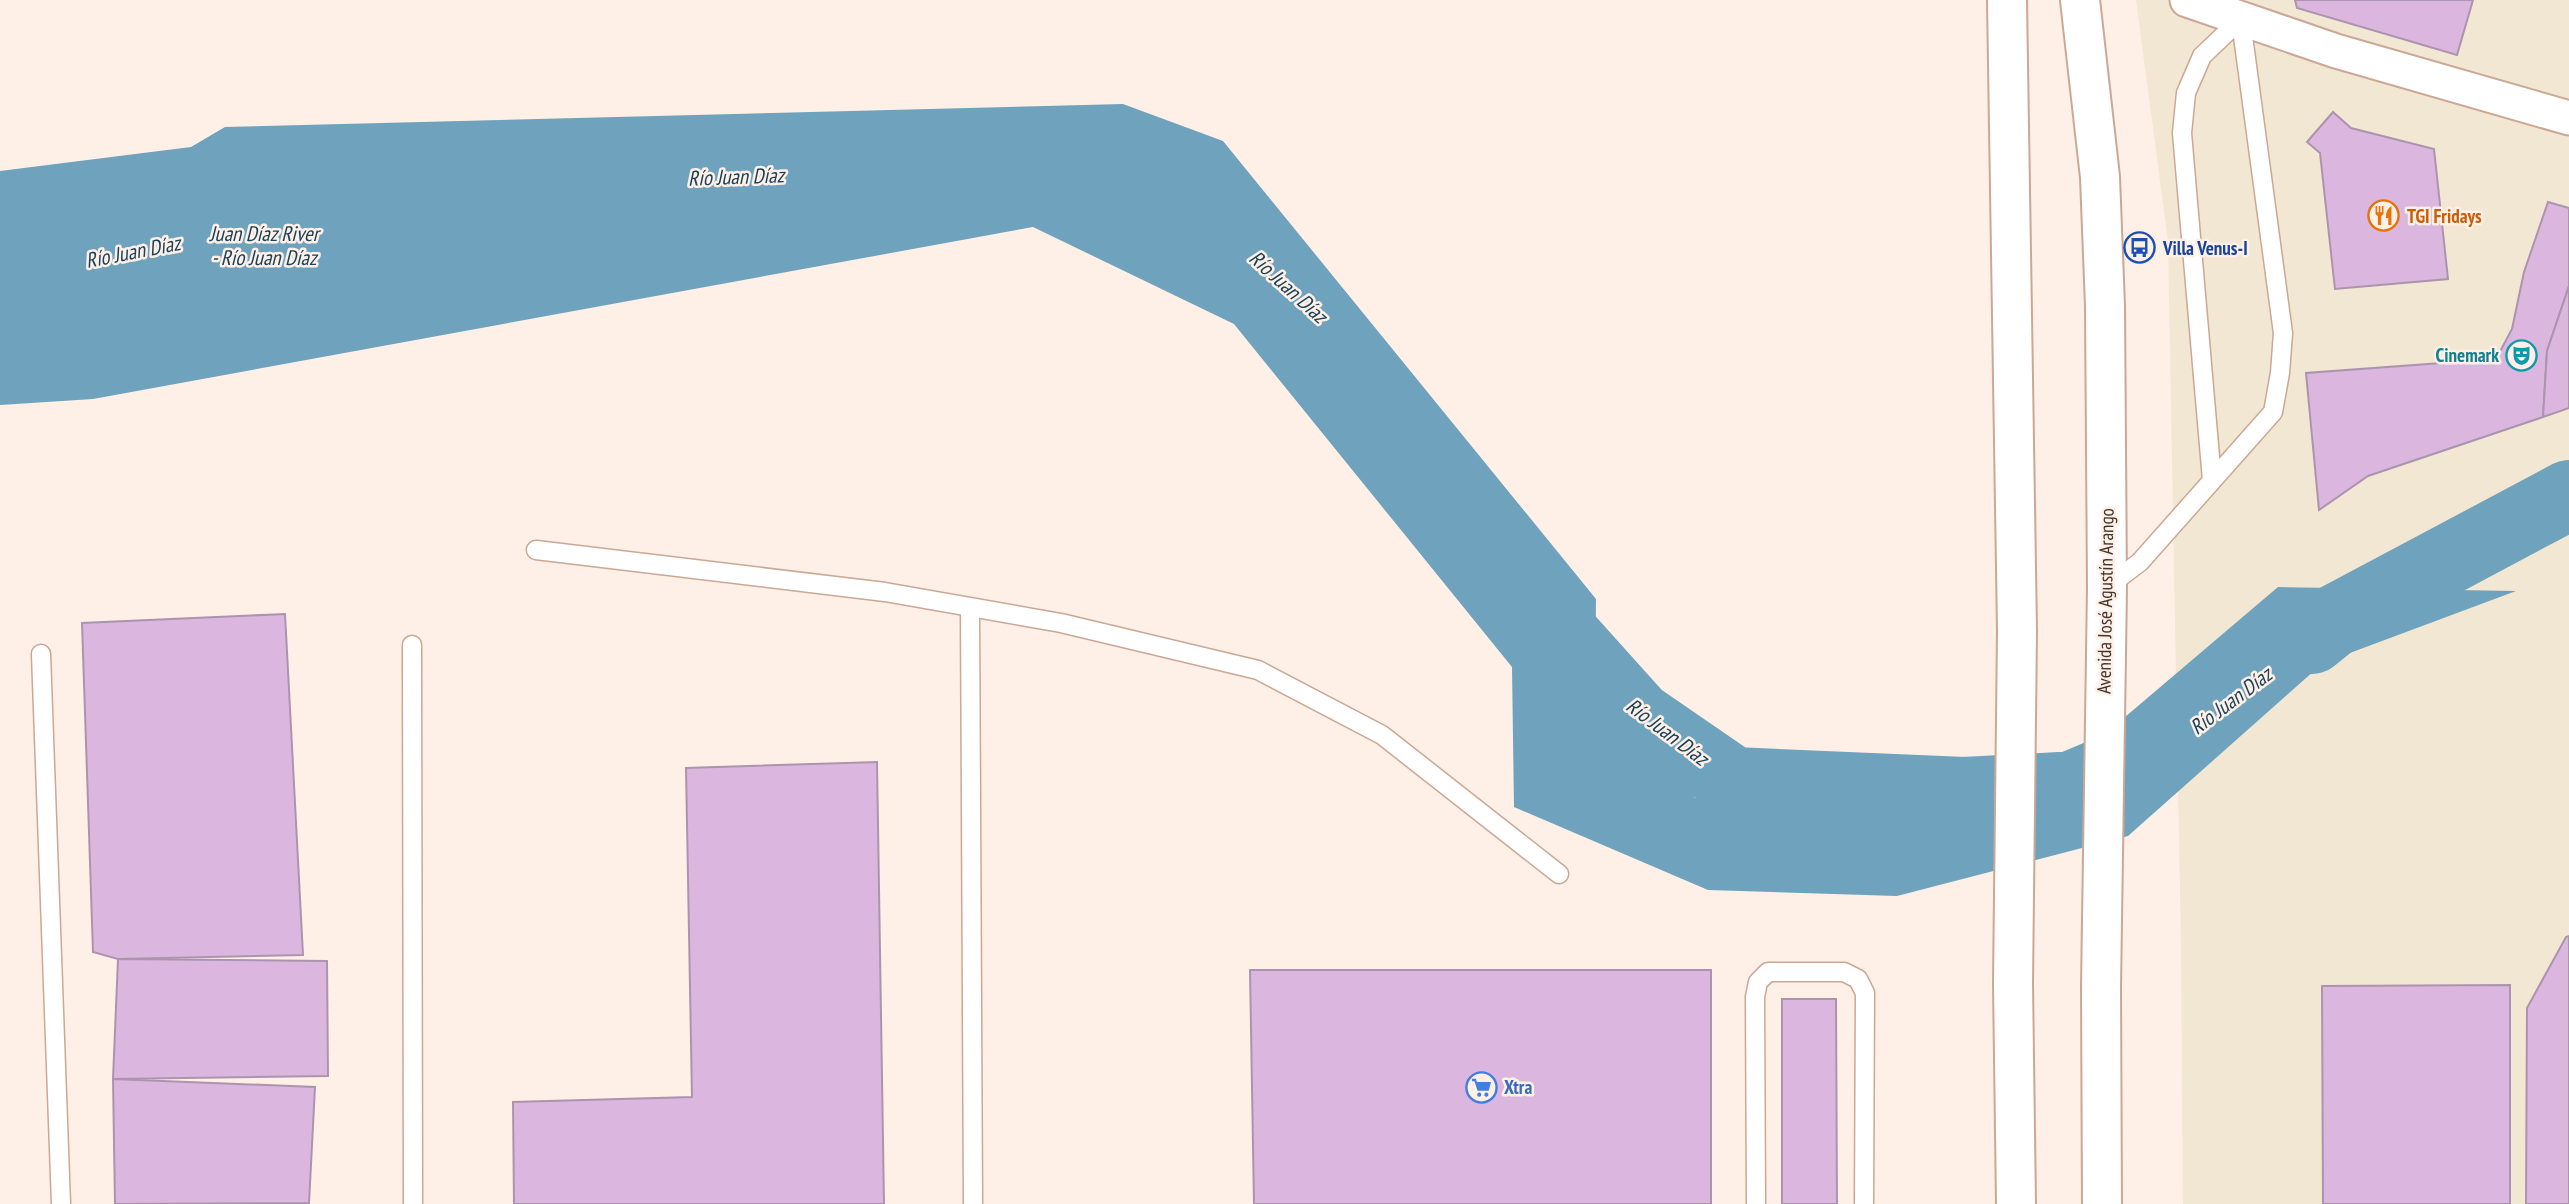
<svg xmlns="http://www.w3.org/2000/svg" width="2569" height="1204" viewBox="0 0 2569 1204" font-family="'PT Sans Narrow',sans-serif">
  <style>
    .commercial { fill: #f2e7d2 }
    .water { fill: #6fa2bd }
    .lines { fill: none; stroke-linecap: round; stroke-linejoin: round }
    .river { stroke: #6fa2bd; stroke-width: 70 }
    .building { fill: #dbb7df; stroke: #ac94af; stroke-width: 2 }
    .service-casing { stroke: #caa895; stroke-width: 21 }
    .minor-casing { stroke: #caa895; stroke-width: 37 }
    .secondary-casing { stroke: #caa895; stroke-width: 42 }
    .service { stroke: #fff; stroke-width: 18 }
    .minor { stroke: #fff; stroke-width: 33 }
    .secondary { stroke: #fff; stroke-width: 38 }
    .labels { text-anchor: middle; stroke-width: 5; stroke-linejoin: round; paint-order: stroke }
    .food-label { font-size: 19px; font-weight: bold; fill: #c56008; stroke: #feefe7; text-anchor: start }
    .transit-label { font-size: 19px; font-weight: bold; fill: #164399; stroke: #feefe7; text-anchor: start }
    .culture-label { font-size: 19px; font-weight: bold; fill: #0d838f; stroke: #feefe7; text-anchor: end }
    .street-label { font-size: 19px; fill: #43352d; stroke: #feefe7 }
    .shop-label { font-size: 19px; font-weight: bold; fill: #366cbe; stroke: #feefe7; text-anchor: start }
    .water-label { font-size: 21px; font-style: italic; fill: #174257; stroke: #feefe7 }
  </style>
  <rect width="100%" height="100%" fill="#feefe7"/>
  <polygon class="commercial" points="2136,0 2569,0 2569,1204 2183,1204 2181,944 2168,241"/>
  <polygon class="water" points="1123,104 1223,141 1596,599 1595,686 1695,798 1912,815 2105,734 2278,587 2516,591 2323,663 2128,836 1897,896 1708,890 1514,807 1512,667 1234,324 1033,227 93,399 0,405 0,171 191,147 225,127"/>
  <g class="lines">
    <g class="river">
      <polyline points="1532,598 1638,716 1734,782 1964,792 2060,787"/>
      <polyline points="2312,639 2338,618 2569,495"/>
    </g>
  </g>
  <g class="building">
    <polygon points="2295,0 2473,0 2457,55 2297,8"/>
    <polygon points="2333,112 2351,128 2434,149 2448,279 2335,289 2320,153 2307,142"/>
    <polygon points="2548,202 2569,208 2569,286 2547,351 2543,417 2368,476 2319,510 2306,373 2496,359 2512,329 2524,272"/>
    <polygon points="2569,286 2569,408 2543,417 2547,351"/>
    <polygon points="285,614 303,955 118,959 93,952 82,623"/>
    <polygon points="877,762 884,1204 514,1204 513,1102 692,1097 686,768"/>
    <polygon points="2569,936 2569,1204 2526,1204 2527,1008 2566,937"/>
    <polygon points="118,959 327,961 328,1076 113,1079"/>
    <polygon points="1250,970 1711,970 1711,1204 1254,1204"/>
    <polygon points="2510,985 2510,1204 2323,1204 2322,986"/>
    <polygon points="1782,999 1836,999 1837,1204 1782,1204"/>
    <polygon points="113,1079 315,1087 309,1203 115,1204"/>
  </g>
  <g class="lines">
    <defs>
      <g id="service">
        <polyline points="2212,480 2182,133 2186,93 2202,56 2241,19"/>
        <polyline points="536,550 885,592 1061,623 1258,670 1382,735 1559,874"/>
        <polyline points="2107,587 2140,562 2273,412 2280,373 2283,333 2240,14"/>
        <polyline points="970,608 973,1204"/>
        <polyline points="412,645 413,1204"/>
        <polyline points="41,654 61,1204"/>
        <polyline points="1756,1204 1755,997 1758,982 1768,972 1844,972 1858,979 1865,993 1864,1204"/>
      </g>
      <polyline id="minor" points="2187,0 2336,51 2569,118"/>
      <g id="secondary">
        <polyline points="2007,0 2017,631 2013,984 2016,1204"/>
        <polyline points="2080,0 2100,177 2105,306 2107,587 2101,988 2102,1204"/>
      </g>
    </defs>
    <use href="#service" class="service-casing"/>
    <use href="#minor" class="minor-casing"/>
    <use href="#secondary" class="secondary-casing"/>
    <use href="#service" class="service"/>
    <use href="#minor" class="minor"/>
    <use href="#secondary" class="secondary"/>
  </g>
  <defs>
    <symbol id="restaurant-ring" viewBox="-11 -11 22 22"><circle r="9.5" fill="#feefe7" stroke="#e8710a" stroke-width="1.5"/><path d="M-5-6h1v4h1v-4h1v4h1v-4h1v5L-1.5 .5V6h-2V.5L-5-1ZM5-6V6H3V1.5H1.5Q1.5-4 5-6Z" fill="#e8710a"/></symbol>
    <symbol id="bus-ring" viewBox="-11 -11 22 22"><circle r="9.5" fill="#feefe7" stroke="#1a4fb4" stroke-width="1.5"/><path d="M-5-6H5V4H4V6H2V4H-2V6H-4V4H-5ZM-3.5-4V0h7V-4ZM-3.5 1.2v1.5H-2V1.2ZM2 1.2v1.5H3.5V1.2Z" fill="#1a4fb4"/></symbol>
    <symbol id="theatre-ring" viewBox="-11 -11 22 22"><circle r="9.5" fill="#feefe7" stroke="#0f9aa8" stroke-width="1.5"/><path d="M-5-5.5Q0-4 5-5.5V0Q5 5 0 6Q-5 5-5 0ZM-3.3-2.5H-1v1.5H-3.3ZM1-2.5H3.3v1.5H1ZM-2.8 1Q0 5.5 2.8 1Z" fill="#0f9aa8"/></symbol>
    <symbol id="supermarket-ring" viewBox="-11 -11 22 22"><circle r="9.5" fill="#feefe7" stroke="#3f7fe0" stroke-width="1.5"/><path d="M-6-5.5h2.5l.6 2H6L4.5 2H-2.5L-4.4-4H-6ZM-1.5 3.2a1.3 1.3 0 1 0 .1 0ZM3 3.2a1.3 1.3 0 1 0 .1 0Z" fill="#3f7fe0"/></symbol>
  </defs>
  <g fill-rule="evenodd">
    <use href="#restaurant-ring" x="2366" y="198" width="35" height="35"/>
    <use href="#bus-ring" x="2122" y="230" width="35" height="35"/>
    <use href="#theatre-ring" x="2504" y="338" width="35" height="35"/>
    <use href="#supermarket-ring" x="1464" y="1070" width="35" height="35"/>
  </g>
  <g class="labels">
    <g class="food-label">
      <text x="2407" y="223">TGI Fridays</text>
    </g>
    <g class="transit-label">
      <text x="2163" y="255">Villa Venus-I</text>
    </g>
    <g class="culture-label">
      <text x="2499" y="362">Cinemark</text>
    </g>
    <g class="street-label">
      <text transform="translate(2105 601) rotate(-89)" y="7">Avenida José Agustín Arango</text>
    </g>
    <g class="shop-label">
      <text x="1504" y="1094">Xtra</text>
    </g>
    <g class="water-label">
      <text transform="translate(736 177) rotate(-2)" y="7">Río Juan Díaz</text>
      <text x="264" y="241">Juan Díaz River<tspan x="264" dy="24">- Río Juan Díaz</tspan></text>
      <text transform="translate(133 252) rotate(-11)" y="7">Río Juan Díaz</text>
      <text transform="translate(1288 287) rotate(42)" y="7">Río Juan Díaz</text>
      <text transform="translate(2231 701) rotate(-37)" y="7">Río Juan Díaz</text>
      <text transform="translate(1667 732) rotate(37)" y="7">Río Juan Díaz</text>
    </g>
  </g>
</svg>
